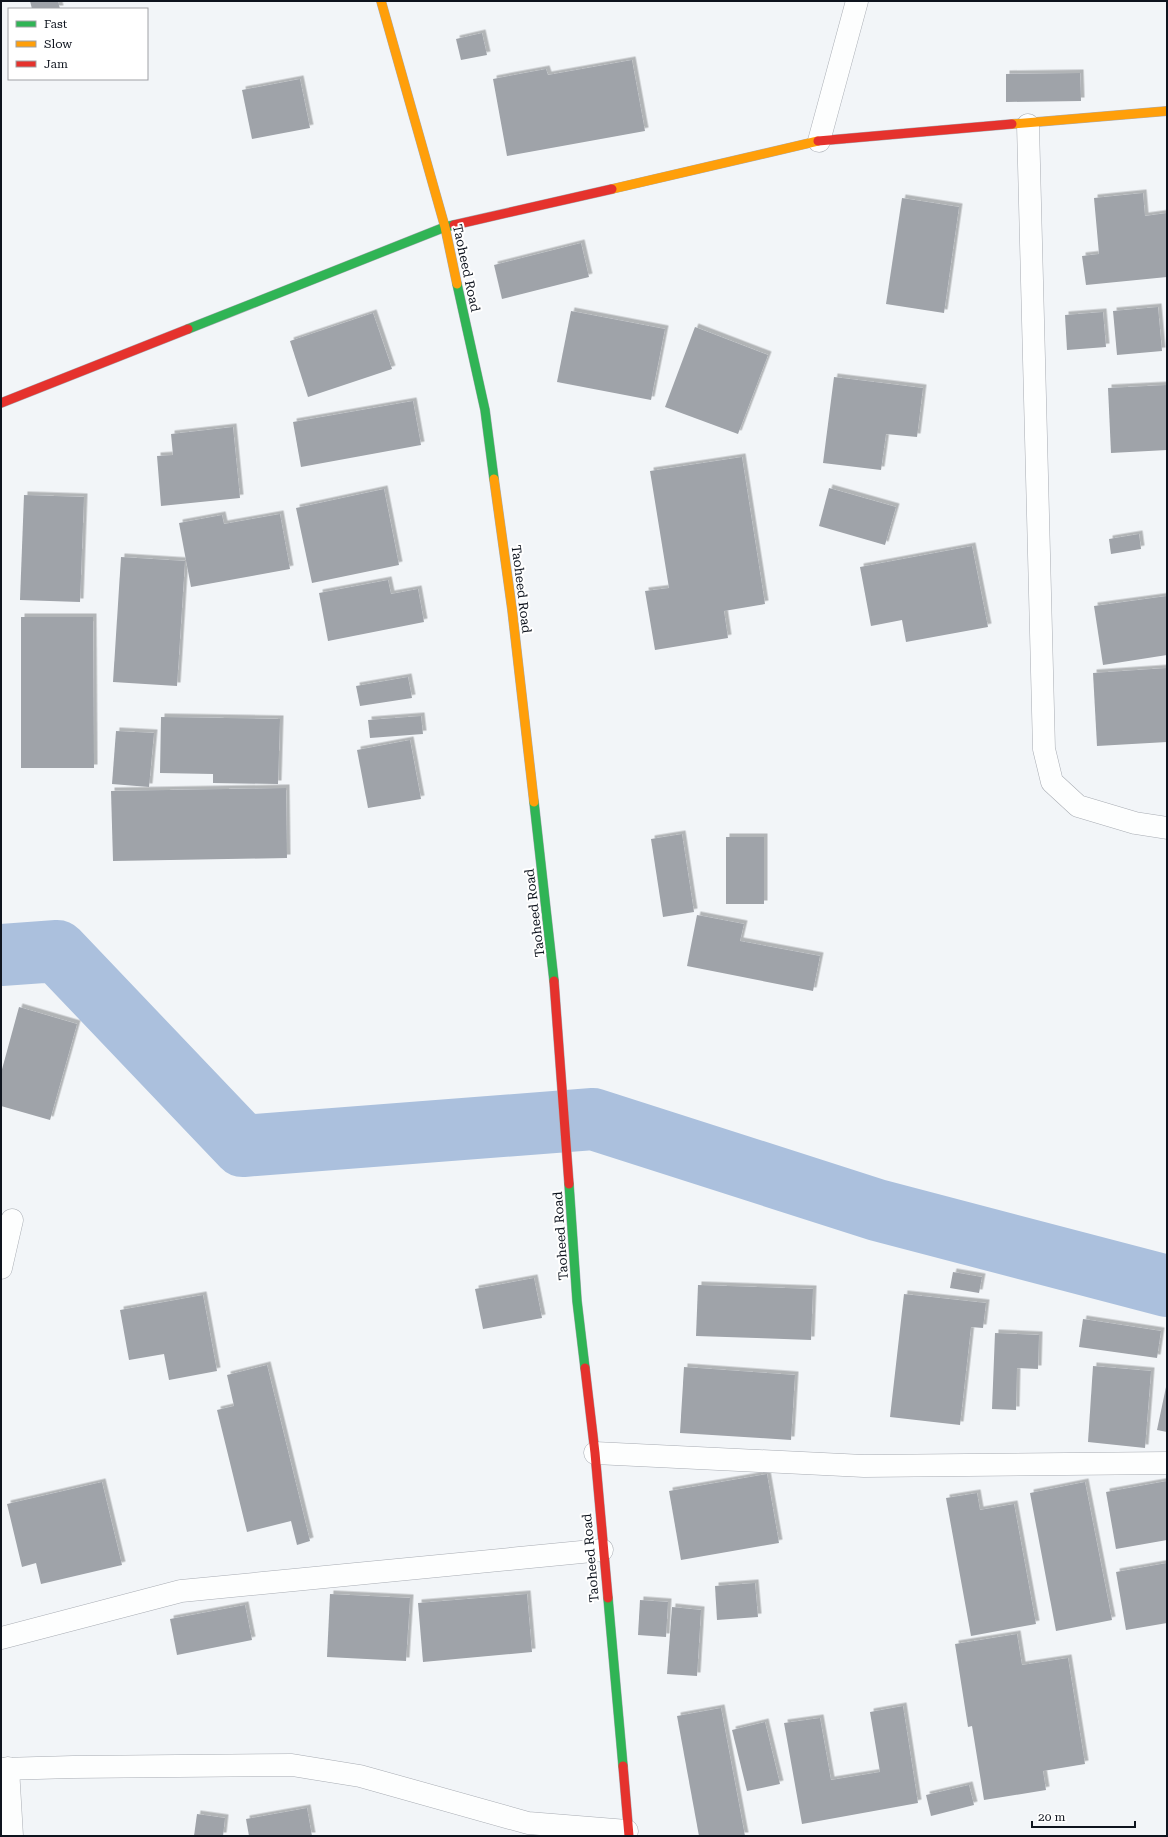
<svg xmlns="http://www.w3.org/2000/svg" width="1168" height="1837" viewBox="0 0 1168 1837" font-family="'Roboto Serif',serif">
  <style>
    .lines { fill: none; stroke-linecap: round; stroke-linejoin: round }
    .river { stroke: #abc0dd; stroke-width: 62 }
    .building { fill: #9fa3a9; filter: url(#shadow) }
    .street-casing { stroke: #a8acb3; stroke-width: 23 }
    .fast-casing { stroke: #a8acb3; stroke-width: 10 }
    .slow-casing { stroke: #a8acb3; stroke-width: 10 }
    .jam-casing { stroke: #a8acb3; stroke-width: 10 }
    .street { stroke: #fdfefe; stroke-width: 22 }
    .fast { stroke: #30b455; stroke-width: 9 }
    .slow { stroke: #ff9f0a; stroke-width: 9 }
    .jam { stroke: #e5322d; stroke-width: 9 }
    .labels { text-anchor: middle; stroke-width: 4; stroke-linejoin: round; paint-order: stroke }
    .street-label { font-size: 13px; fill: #0e141e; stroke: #fff }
  </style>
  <defs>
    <filter id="shadow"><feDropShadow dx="3.5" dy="-3.5" stdDeviation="0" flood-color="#0004"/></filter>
  </defs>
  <rect width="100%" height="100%" fill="#f2f5f8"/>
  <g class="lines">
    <polyline class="river" points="1,955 57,951 243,1146 593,1119 877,1210 1167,1286"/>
  </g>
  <g class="building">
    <polygon points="30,1 58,1 60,9 32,9"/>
    <polygon points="482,33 487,55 461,60 456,39"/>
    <polygon points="632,60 645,131 507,156 493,79 546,69 548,75"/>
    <polygon points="1080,73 1081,101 1006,102 1006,74"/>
    <polygon points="300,79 310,128 252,139 242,90"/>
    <polygon points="1143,193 1145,216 1167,213 1167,277 1086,285 1082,256 1099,254 1094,198"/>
    <polygon points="902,198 959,207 944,313 886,304"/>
    <polygon points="581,243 589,277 502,299 494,265"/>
    <polygon points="1158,307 1162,351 1117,355 1113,311"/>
    <polygon points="571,311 665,329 651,400 557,382"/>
    <polygon points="1103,312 1106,347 1067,350 1065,315"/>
    <polygon points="373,313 392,369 308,397 290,341"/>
    <polygon points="695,327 768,355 738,434 665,407"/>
    <polygon points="834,377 923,388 917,437 886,434 881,470 823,463"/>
    <polygon points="1167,385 1167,450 1111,453 1108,388"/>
    <polygon points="413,401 421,445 301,467 293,422"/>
    <polygon points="233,427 240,498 161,506 157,456 173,455 171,434"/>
    <polygon points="742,457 765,604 724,611 728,638 655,650 645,591 669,588 650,471"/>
    <polygon points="829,488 896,507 885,545 819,526"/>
    <polygon points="384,489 399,565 312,583 296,508"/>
    <polygon points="24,495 84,497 80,602 20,600"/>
    <polygon points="280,514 290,569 191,587 179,523 222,515 224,524"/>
    <polygon points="1139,534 1141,549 1111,554 1109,539"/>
    <polygon points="972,546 988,627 906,642 902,620 871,626 860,567"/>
    <polygon points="121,557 185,561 177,686 113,682"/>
    <polygon points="388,580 391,594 418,589 424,622 328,641 319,593"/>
    <polygon points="1167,596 1167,655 1103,665 1094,606"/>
    <polygon points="21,617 93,617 94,768 21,768"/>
    <polygon points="1167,668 1167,742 1097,746 1093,673"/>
    <polygon points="408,677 412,698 360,706 356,686"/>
    <polygon points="421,716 423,734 370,738 368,720"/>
    <polygon points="161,717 280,719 278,784 213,783 213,774 160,773"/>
    <polygon points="116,731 154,733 149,787 112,784"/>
    <polygon points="410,740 421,799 368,808 357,750"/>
    <polygon points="286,788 287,858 113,861 111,791"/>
    <polygon points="682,834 694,912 663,917 651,839"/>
    <rect x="726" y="837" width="38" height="67"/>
    <polygon points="697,915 744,924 740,941 820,956 813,991 687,966"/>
    <polygon points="19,1007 77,1024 50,1120 1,1106 1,1073"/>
    <polygon points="953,1272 982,1277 979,1293 950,1288"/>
    <polygon points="534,1278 542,1318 483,1329 475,1289"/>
    <polygon points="698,1285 813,1289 811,1340 696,1336"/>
    <polygon points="904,1294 986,1303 983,1328 971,1327 960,1425 890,1417"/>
    <polygon points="203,1295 217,1371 169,1380 164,1354 129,1360 120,1310"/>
    <polygon points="1083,1319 1161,1331 1157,1358 1079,1347"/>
    <polygon points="995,1333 1039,1335 1038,1369 1017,1368 1016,1410 992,1409"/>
    <polygon points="267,1365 310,1541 297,1545 291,1521 247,1532 217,1410 234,1406 227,1375"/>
    <polygon points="1093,1366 1151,1371 1145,1448 1088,1442"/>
    <polygon points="684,1367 795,1375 791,1440 680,1433"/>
    <polygon points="1166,1387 1167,1387 1167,1432 1157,1430"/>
    <polygon points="767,1474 779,1543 681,1560 669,1491"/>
    <polygon points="1167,1481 1167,1540 1116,1549 1106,1492"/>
    <polygon points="102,1482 122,1565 41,1584 36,1563 22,1567 7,1504"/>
    <polygon points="1085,1482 1112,1620 1056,1631 1030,1493"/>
    <polygon points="977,1493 980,1510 1014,1504 1036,1624 971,1636 946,1498"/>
    <polygon points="1167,1563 1167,1623 1126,1630 1116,1572"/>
    <polygon points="755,1583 758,1617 717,1620 715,1586"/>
    <polygon points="330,1594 410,1598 406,1661 327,1657"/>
    <polygon points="527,1594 532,1652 423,1662 418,1603"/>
    <polygon points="640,1600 668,1602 666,1637 638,1635"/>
    <polygon points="245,1605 252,1640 177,1655 170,1619"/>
    <polygon points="672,1607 701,1610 697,1676 667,1674"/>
    <polygon points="1017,1634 1022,1665 1068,1658 1085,1764 1043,1771 1046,1790 984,1800 972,1726 968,1727 955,1644"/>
    <polygon points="903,1706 918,1803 802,1824 784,1723 820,1718 831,1780 880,1772 870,1712"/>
    <polygon points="721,1708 745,1836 699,1836 677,1716"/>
    <polygon points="765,1722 780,1784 747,1791 732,1730"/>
    <polygon points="969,1785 974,1805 931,1816 926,1795"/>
    <polygon points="307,1808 312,1836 249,1836 246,1819"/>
    <polygon points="197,1814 225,1818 223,1836 194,1836"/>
  </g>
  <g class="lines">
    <defs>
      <g id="street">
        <polyline points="1028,125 1044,749 1052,782 1078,806 1135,823 1167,828"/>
        <polyline points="819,141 857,1"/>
        <polyline points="1,1268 12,1220"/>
        <polyline points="595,1453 864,1466 1167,1463"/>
        <polyline points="1,1638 181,1591 602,1550"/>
        <polyline points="8,1768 12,1836"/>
        <polyline points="1,1769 73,1767 292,1765 360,1776 528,1823 627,1831"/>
      </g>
      <g id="fast">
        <polyline points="457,284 485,410 494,479"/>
        <polyline points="188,329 445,227 454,225"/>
        <polyline points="534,802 554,981"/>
        <polyline points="569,1184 577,1301 585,1368"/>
        <polyline points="608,1598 623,1766"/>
      </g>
      <g id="slow">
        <polyline points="381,1 445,227 457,284"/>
        <polyline points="1012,124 1167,111"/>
        <polyline points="612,189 818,141"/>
        <polyline points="494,479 512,609 534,802"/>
      </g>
      <g id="jam">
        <polyline points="818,141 1012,124"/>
        <polyline points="454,225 612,189"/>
        <polyline points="1,403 188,329"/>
        <polyline points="554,981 569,1184"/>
        <polyline points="585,1368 595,1453 608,1598"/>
        <polyline points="623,1766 629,1836"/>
      </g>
    </defs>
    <use href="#street" class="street-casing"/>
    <use href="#fast" class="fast-casing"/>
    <use href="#slow" class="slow-casing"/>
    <use href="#jam" class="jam-casing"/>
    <use href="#street" class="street"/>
    <use href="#fast" class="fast"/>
    <use href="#slow" class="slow"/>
    <use href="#jam" class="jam"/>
  </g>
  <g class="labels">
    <g class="street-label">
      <text transform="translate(467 268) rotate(78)" y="5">Taoheed Road</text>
      <text transform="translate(522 589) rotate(83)" y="5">Taoheed Road</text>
      <text transform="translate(534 913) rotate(-97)" y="5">Taoheed Road</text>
      <text transform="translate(560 1236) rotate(-94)" y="5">Taoheed Road</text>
      <text transform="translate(590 1558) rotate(-95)" y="5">Taoheed Road</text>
    </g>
  </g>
  <rect width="1168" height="1837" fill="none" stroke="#0e141e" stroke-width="4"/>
  <rect x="8" y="8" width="140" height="72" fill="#ffffff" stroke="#9fa1a5"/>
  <rect x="16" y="21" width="20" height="6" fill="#30b455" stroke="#9fa1a5"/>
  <text x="44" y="28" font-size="12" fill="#0e141e">Fast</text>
  <rect x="16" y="41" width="20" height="6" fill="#ff9f0a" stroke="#9fa1a5"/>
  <text x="44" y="48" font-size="12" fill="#0e141e">Slow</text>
  <rect x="16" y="61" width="20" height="6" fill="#e5322d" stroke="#9fa1a5"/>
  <text x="44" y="68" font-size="12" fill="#0e141e">Jam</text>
  <path d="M1032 1821v6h103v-6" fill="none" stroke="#0e141e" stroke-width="2"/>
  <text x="1038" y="1821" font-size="12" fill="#0e141e" stroke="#ffffff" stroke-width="3" paint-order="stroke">20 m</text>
</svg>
